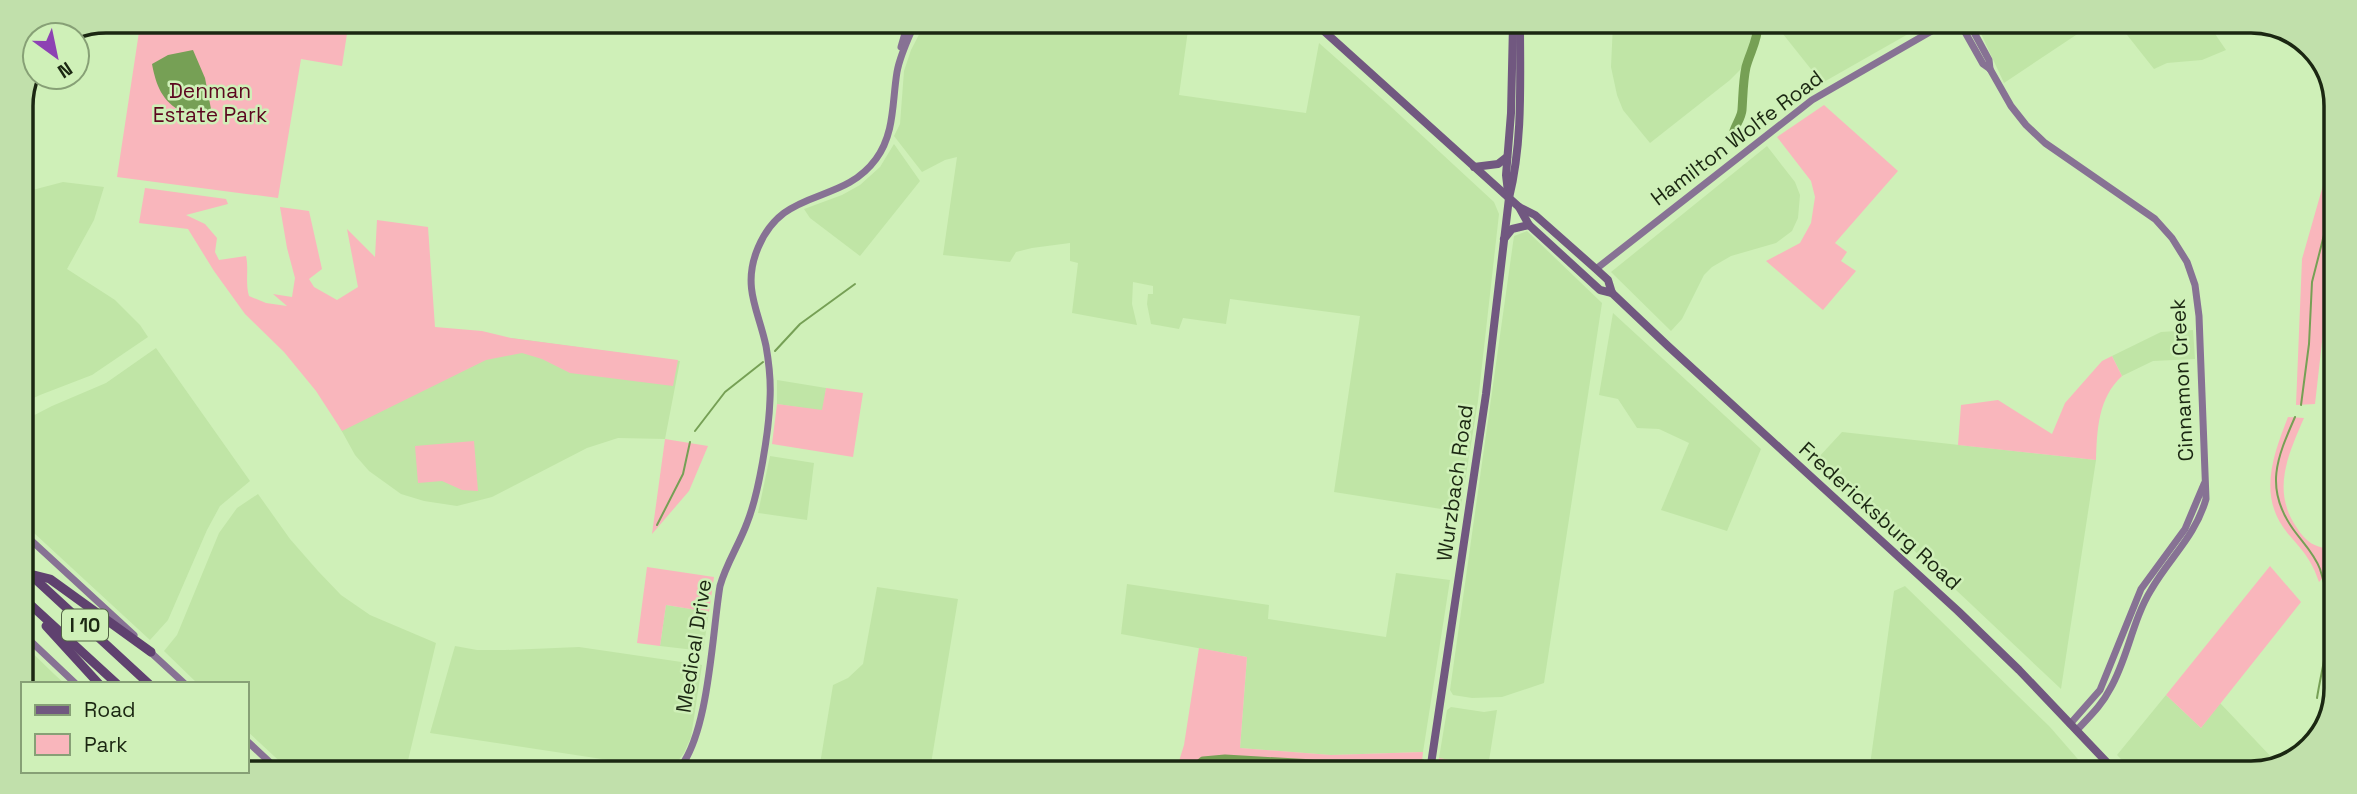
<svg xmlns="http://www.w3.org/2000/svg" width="2357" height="794" viewBox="0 0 2357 794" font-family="'Space Grotesk',sans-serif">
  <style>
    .built { fill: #c0e5a6 }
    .green { fill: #f9b6bc }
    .water { fill: #76a055 }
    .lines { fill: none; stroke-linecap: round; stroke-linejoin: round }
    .stream { stroke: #76a055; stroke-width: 2 }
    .river { stroke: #76a055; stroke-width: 9 }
    .secondary { stroke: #877294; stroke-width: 7 }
    .primary { stroke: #715880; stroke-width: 8 }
    .highway { stroke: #5f416f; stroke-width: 9 }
    .labels { text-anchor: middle; stroke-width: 5; stroke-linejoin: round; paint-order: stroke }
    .shield { fill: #cff0b8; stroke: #516344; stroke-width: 2 }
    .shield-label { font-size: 19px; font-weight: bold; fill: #1b2712 }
    .park-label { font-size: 21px; fill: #5c071f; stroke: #cff0b8 }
    .street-label { font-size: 21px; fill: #1b2712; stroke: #cff0b8 }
    .rim { fill: none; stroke: #1b2712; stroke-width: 3.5 }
  </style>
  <rect width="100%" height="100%" fill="#cff0b8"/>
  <g class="built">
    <polygon points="925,23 1189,23 1179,95 1306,113 1319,43 1389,105 1494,202 1499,214 1478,401 1460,512 1334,492 1360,316 1230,299 1226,324 1183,318 1179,329 1151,324 1147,304 1148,294 1153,294 1153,286 1133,282 1132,304 1137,325 1072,313 1078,263 1070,261 1070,243 1032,248 1016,252 1010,262 943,255 957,157 945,160 922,172 894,136 900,124 904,71 911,50"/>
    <polygon points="1613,24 1754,24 1755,32 1742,68 1730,80 1650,143 1623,110 1617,95 1611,67"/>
    <polygon points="1775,24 1924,25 1822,83"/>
    <polygon points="1977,25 2209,25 2226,50 2202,60 2167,63 2154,69 2120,26 2085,29 2004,83"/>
    <polygon points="894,144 920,181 860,256 810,218 804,209 842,195 860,185 880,167"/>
    <polygon points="1767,146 1795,182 1800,195 1798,218 1792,231 1776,243 1731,256 1712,267 1704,275 1682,319 1671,331 1611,272"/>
    <polygon points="63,182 104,187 94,220 67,269 115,300 140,325 148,337 92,375 40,395 21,404 21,193"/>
    <polygon points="1527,231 1602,303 1544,683 1502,697 1472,698 1453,695 1450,690 1514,236"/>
    <polygon points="1613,313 1761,449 1727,531 1661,510 1689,443 1659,429 1637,428 1618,399 1599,395"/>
    <polygon points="2193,330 2195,359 2153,361 2122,376 2112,356 2161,332"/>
    <polygon points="511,338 680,361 665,439 618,438 587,448 492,497 457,506 424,501 401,494 369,471 355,455 339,426"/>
    <polygon points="156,348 250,481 220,506 207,530 168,620 150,640 21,521 21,422 52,406 106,383"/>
    <polygon points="777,380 826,388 823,411 777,404"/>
    <polygon points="1842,432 2096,460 2061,689 1817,459"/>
    <polygon points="770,456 814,463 807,520 758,513"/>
    <polygon points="258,494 290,539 318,571 341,595 370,615 436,643 406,769 288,769 247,731 247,684 198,684 164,651 177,635 219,533 237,508"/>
    <polygon points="1396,573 1450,580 1423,752 1331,755 1240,748 1247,657 1121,634 1127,584 1269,605 1268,619 1386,637"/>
    <polygon points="1905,586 2050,727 2090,773 1869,772 1894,591"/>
    <polygon points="877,587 958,599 930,770 819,770 833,685 848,678 863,664"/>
    <polygon points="666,605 709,612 703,651 660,646"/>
    <polygon points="21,642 54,674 65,684 23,684 23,698"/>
    <polygon points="455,646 477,650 505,650 579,647 702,665 691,737 684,753 671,770 615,770 615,761 430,733"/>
    <polygon points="2166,695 2201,728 2220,703 2275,761 2272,766 2251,773 2135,773 2117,755"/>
    <polygon points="1451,707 1484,712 1497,710 1488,767 1439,758 1447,710"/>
  </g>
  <g class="green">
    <polygon points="106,21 349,21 342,66 301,59 278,198 117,177 139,32 92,27"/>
    <polygon points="1824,105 1898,171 1835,243 1847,252 1841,261 1856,271 1823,310 1766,261 1800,243 1811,223 1815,197 1811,181 1777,137"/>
    <polygon points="2336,140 2335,246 2330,271 2315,404 2296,405 2302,259"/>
    <path d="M145,188L226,199L228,204L186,215L205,224L217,238L215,252L219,260L246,256C249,269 245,283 249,296L266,303L287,306L273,294L292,297L295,278L287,248L280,207L309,211L322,269L309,279L314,287L337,300L358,287L347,229L375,257L377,220L428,227L435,327L482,331L511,338L678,360L673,386L570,373L542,359L522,353L486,360L342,431L316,391L284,352L245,314L214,271L188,229L139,223Z"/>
    <path d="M2112,356L2122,376C2098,398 2097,430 2096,460L1958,445L1961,405L1998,400L2052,434L2065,403L2102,361Z"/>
    <polygon points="826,388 863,393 853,457 772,444 777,404 822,410"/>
    <path d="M2288,417L2304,418C2288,455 2271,491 2297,528C2306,542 2315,548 2333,549V567L2319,582C2312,561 2304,552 2290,536C2257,499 2272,458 2288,417Z"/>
    <polygon points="665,439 708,446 689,491 652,534"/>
    <polygon points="474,441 478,491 462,490 442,481 418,483 415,446"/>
    <polygon points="2270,566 2301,602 2201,728 2166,695"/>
    <polygon points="647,567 714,577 709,612 666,605 660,646 637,643"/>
    <polygon points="1199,648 1247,657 1240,748 1331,755 1423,752 1421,771 1272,771 1219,767 1200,771 1176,771 1184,745"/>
    <polygon points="1439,758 1488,767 1489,762 1543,772 1438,771"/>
  </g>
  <path class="water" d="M193,50L205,78L211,109L208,114H193L187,110L183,112C162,102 156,85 152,64L168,55Z"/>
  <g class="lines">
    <g class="stream">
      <polyline points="775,351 800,324 855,284"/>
      <polyline points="2301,405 2309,344 2312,282 2335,192"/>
      <path d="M2295,417C2277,458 2264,488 2293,529C2303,543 2314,553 2320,569C2324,582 2329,598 2329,612C2331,636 2321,672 2317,698"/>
      <polyline points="695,431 725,392 763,362"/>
      <polyline points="657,525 683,474 690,442"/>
    </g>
    <g class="river">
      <path d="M1733,141C1731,129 1741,121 1742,110C1743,96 1743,81 1746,67C1750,52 1758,40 1758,24"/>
      <polyline points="1439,767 1458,771"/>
      <polyline points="1191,771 1203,761 1225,759 1314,764 1422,764"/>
    </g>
    <g class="secondary">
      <path d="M1961,25L1983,64L1990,69L2011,106L2026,125L2045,143L2155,219L2172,238L2187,262L2195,285L2199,316L2206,499C2195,537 2170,557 2151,590C2132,621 2128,658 2110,689C2102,705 2089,717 2077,730"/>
      <polyline points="1970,25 1989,60 1990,69"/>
      <polyline points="901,47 908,23"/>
      <polyline points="1596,269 1812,100 1942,25"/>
      <polyline points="21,531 134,635"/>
      <polyline points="21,632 76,684"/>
      <polyline points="147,649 185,684"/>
      <polyline points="2070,724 2100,690 2141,589 2185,529 2204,484"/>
      <polyline points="247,741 277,769"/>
      <path d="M678,770C709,735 712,634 720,586C726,564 739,545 747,523C759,493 769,431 770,399C771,381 769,363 766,346C759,312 743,289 756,253C781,184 840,208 876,159C895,133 892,102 897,72C900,55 908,39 915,23"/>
    </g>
    <g class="primary">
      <polyline points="1315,23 1519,207 1535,215 1596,269 1608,280 1612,293 1668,346 1958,611 2019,670 2117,773"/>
      <polyline points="1474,167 1498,164 1507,157"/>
      <polyline points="1508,192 1506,175 1511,113 1513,24"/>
      <polyline points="1519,207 1529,225 1600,290 1612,293"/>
      <polyline points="1504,239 1512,229 1529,225"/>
      <path d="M1430,771L1486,394L1509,198C1523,142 1520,81 1520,24"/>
    </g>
    <g class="highway">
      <polyline points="21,566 149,684"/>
      <polyline points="30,574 50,579 151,652"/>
      <polyline points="21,596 117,684"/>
      <polyline points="46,626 99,684"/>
    </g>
  </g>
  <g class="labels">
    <rect class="shield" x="62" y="609.5" width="46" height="31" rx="5"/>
    <g class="shield-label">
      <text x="85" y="632">I 10</text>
    </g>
    <g class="park-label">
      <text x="210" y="98">Denman<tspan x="210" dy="24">Estate Park</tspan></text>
    </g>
    <g class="street-label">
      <text transform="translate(1737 138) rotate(-37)" y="7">Hamilton Wolfe Road</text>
      <text transform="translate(2182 380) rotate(-93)" y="7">Cinnamon Creek</text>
      <text transform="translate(1455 483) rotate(-82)" y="7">Wurzbach Road</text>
      <text transform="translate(1880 516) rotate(42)" y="7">Fredericksburg Road</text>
      <text transform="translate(694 646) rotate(-81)" y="7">Medical Drive</text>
    </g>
  </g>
  <path d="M0 0H2357V794H0ZM106 33H2251A73 73 0 0 1 2324 106V688A73 73 0 0 1 2251 761H106A73 73 0 0 1 33 688V106A73 73 0 0 1 106 33Z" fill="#c1e0ab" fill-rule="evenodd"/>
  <path class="rim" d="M106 33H2251A73 73 0 0 1 2324 106V688A73 73 0 0 1 2251 761H106A73 73 0 0 1 33 688V106A73 73 0 0 1 106 33Z"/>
  <rect x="21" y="682" width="228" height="91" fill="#cff0b8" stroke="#87a076" stroke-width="2"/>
  <rect x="35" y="705" width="35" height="10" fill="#715880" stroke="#87a076" stroke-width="2"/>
  <text x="84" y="717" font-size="21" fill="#1b2712">Road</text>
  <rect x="35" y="734" width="35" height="21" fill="#f9b6bc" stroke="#87a076" stroke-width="2"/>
  <text x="84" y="752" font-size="21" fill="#1b2712">Park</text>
  <g transform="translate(56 56) rotate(147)"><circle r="33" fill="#cff0b8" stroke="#87a076" stroke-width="2"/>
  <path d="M0-5L12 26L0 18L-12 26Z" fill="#8d42b3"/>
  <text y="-10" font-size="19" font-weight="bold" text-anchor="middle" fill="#1b2712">N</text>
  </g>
</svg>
